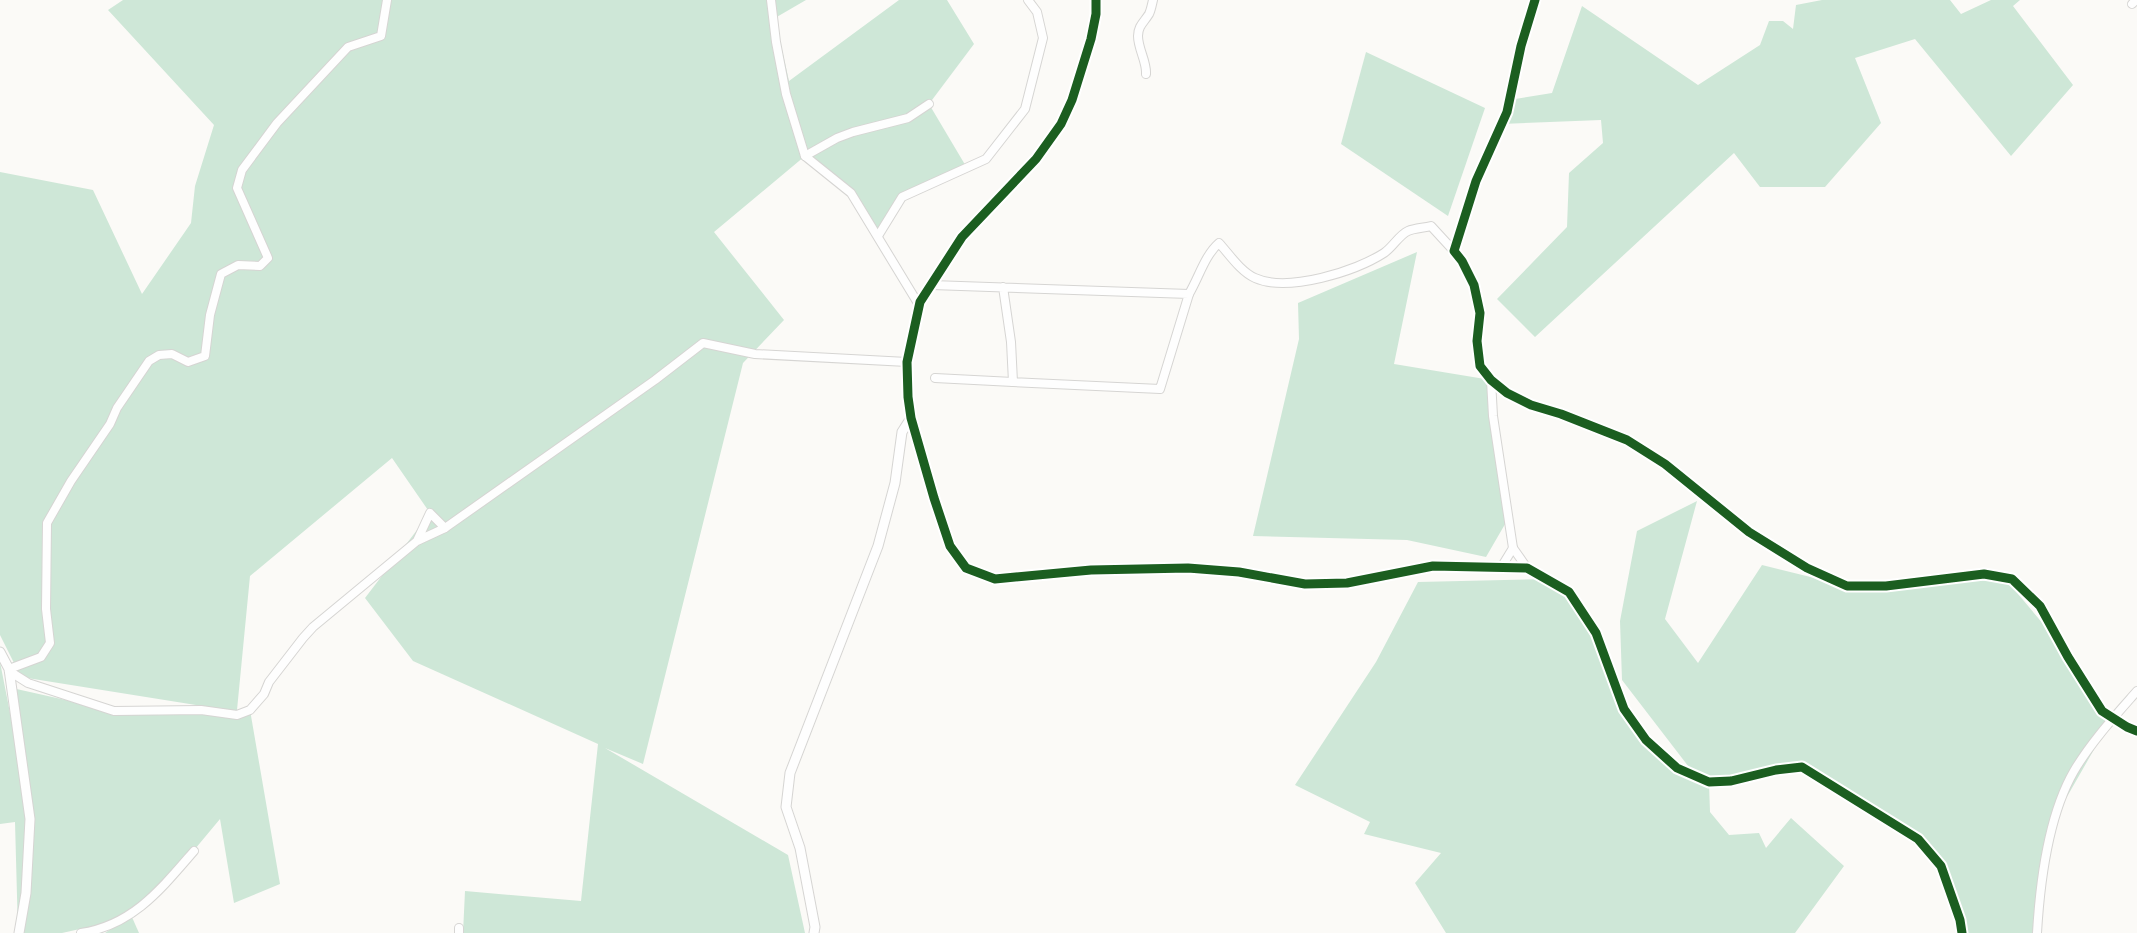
<svg xmlns="http://www.w3.org/2000/svg" width="2137" height="933" viewBox="0 0 2137 933" font-family="'Golos Text',sans-serif">
  <style>
    .green { fill: #cee7d7 }
    .lines { fill: none; stroke-linecap: round; stroke-linejoin: round }
    .minor-casing { stroke: #d6d5d3; stroke-width: 10 }
    .tertiary-casing { stroke: #d6d5d3; stroke-width: 11 }
    .minor { stroke: #fefefe; stroke-width: 8 }
    .tertiary { stroke: #fefefe; stroke-width: 9 }
    .cycleway-casing { stroke: #fff; stroke-width: 13 }
    .cycleway { stroke: #1b5e20; stroke-width: 9 }
  </style>
  <rect width="100%" height="100%" fill="#fbfaf7"/>
  <g class="green">
    <polygon points="123,0 806,0 775,18 789,81 899,0 947,0 974,44 929,104 967,168 902,197 878,236 851,193 805,156 714,232 784,320 743,363 643,764 605,748 788,855 805,933 463,933 465,891 581,901 598,744 413,661 365,598 430,513 392,458 250,576 237,710 250,710 280,884 234,903 220,819 160,891 120,920 62,933 18,933 15,822 0,824 0,662 12,723 12,688 106,709 221,709 21,677 0,635 0,172 93,190 142,294 191,223 195,186 214,125 108,10"/>
    <polygon points="1822,0 1950,0 1961,14 1991,0 2020,0 2013,6 2073,85 2011,156 1915,39 1855,58 1881,123 1825,187 1760,187 1734,153 1535,337 1497,299 1567,227 1569,173 1603,143 1601,120 1501,124 1509,100 1552,93 1582,6 1698,85 1760,45 1769,21 1783,21 1793,29 1796,5"/>
    <polygon points="1366,52 1485,108 1448,216 1341,144"/>
    <polygon points="1417,252 1394,364 1491,380 1508,519 1486,557 1407,540 1253,536 1299,339 1298,303"/>
    <polygon points="1697,501 1665,619 1698,663 1762,565 1847,586 1936,578 2008,582 2064,649 2108,725 2052,823 2033,933 1961,933 1941,866 1869,808 1802,767 1709,783 1710,812 1729,835 1759,833 1766,848 1791,818 1844,866 1795,933 1446,933 1415,883 1441,853 1364,834 1370,822 1295,785 1376,662 1418,582 1550,579 1583,610 1624,709 1646,740 1677,768 1695,775 1622,680 1620,621 1637,531"/>
    <polygon points="131,915 139,933 105,933"/>
  </g>
  <g class="lines">
    <defs>
      <g id="minor">
        <polyline points="771,0 776,42 786,94 805,156 851,193 919,305"/>
        <polyline points="1535,0 1521,46 1507,112 1476,181 1454,251 1462,261 1474,285 1480,313 1477,341 1480,366 1491,380 1507,393 1531,405 1561,414 1627,440 1665,464 1749,532 1807,568 1847,586 1886,586 1984,574 2012,579 2040,606 2068,657 2102,711 2127,727 2137,731"/>
        <polyline points="2132,4 2136,0"/>
        <path d="M1146,74C1147,62 1138,49 1138,36C1138,26 1144,22 1149,14C1151,10 1152,4 1153,0"/>
        <polyline points="805,156 837,138 853,132 908,118 929,104"/>
        <polyline points="878,236 902,197 986,159 1025,109 1043,38 1037,12 1028,0"/>
        <polyline points="932,285 1189,294 1160,389 1013,382 1011,342 1003,287"/>
        <path d="M1189,294C1199,277 1205,255 1219,243C1229,254 1241,272 1255,278C1288,293 1356,271 1384,253C1393,247 1399,235 1408,231C1415,228 1424,228 1431,226L1454,251"/>
        <polyline points="935,378 1013,382"/>
        <polyline points="1491,380 1493,416 1513,548 1502,566"/>
        <polyline points="445,528 655,380 703,343 755,354 907,362"/>
        <polyline points="1513,548 1527,568"/>
        <polyline points="9,669 41,657 50,643 46,609 47,523 71,481 110,424 117,408 149,361 159,355 172,354 188,362 205,356 210,315 221,274 238,265 260,266 268,258 237,188 242,170 277,123 348,47 381,36 387,0"/>
        <polyline points="9,671 28,683 114,711 201,710 237,715 250,710 264,694 269,682 303,638 313,627 417,541 430,513 445,528 417,541"/>
        <path d="M81,933C133,925 161,889 194,851"/>
        <polyline points="459,933 459,928"/>
        <path d="M2037,933C2040,882 2048,816 2074,771C2091,742 2115,716 2137,691"/>
      </g>
      <g id="tertiary">
        <polyline points="1096,0 1096,14 1091,39 1072,100 1061,124 1036,159 962,237 920,302 907,362 908,397 911,418 934,498 950,546 966,568 995,579 1091,570 1188,568 1239,572 1305,584 1347,583 1433,566 1527,568 1569,592 1596,633 1624,709 1646,740 1677,768 1709,782 1731,781 1776,770 1802,767 1918,839 1941,866 1960,920 1962,933"/>
        <polyline points="0,652 9,669 30,819 26,893 19,933"/>
        <polyline points="814,933 815,927 800,848 786,807 790,773 878,546 895,483 902,432 911,418"/>
      </g>
    </defs>
    <use href="#minor" class="minor-casing"/>
    <use href="#tertiary" class="tertiary-casing"/>
    <use href="#minor" class="minor"/>
    <use href="#tertiary" class="tertiary"/>
    <defs>
      <g id="cycleway">
        <polyline points="1096,0 1096,14 1091,39 1072,100 1061,124 1036,159 962,237 920,302 907,362 908,397 911,418 934,498 950,546 966,568 995,579 1091,570 1188,568 1239,572 1305,584 1347,583 1433,566 1527,568 1569,592 1596,633 1624,709 1646,740 1677,768 1709,782 1731,781 1776,770 1802,767 1918,839 1941,866 1960,920 1962,933"/>
        <polyline points="1535,0 1521,46 1507,112 1476,181 1454,251 1462,261 1474,285 1480,313 1477,341 1480,366 1491,380 1507,393 1531,405 1561,414 1627,440 1665,464 1749,532 1807,568 1847,586 1886,586 1984,574 2012,579 2040,606 2068,657 2102,711 2127,727 2137,731"/>
      </g>
    </defs>
    <use href="#cycleway" class="cycleway-casing"/>
    <use href="#cycleway" class="cycleway"/>
  </g>
</svg>
